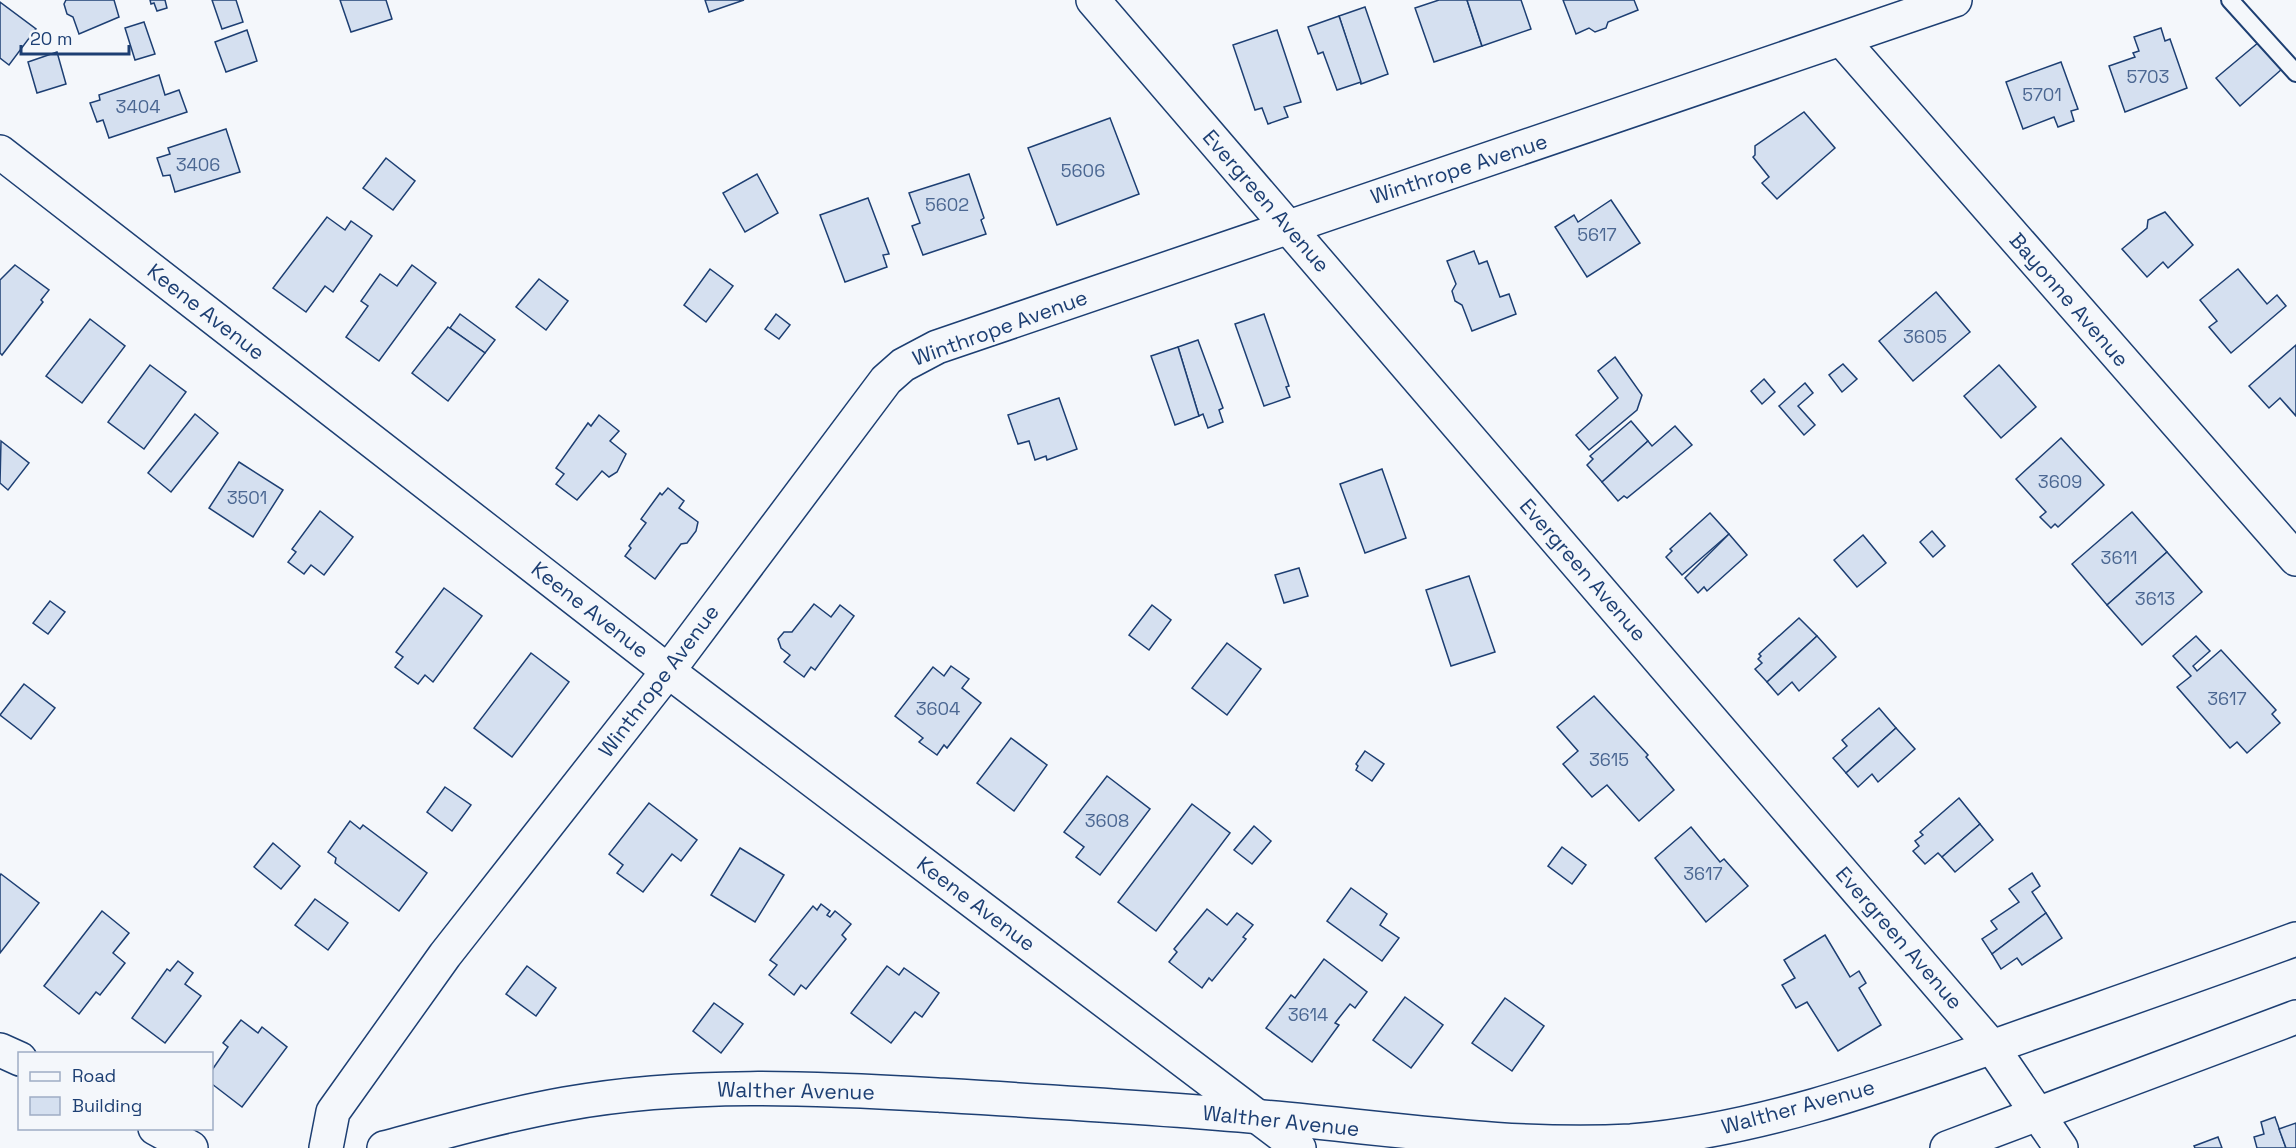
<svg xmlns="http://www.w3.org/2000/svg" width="2296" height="1148" viewBox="0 0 2296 1148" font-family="'Space Grotesk',sans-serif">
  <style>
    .building { fill: #d5e0f0; stroke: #1d3f73; stroke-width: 1.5 }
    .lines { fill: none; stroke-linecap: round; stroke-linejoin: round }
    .lane-casing { stroke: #1d3f73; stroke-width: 20 }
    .street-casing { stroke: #1d3f73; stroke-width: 36 }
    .secondary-casing { stroke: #1d3f73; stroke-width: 36 }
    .lane { stroke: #f4f7fb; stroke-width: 16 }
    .street { stroke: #f4f7fb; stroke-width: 33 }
    .secondary { stroke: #f4f7fb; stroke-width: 33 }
    .labels { text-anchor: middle; stroke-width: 4.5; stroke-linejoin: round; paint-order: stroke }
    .number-label { font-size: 18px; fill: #4b6792 }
    .street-label { font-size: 21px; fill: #1d3f73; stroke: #f4f7fb }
  </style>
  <rect width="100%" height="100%" fill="#f4f7fb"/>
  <g class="building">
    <polygon points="66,0 114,0 119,17 79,34 73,17 67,14 64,4"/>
    <polygon points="150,0 165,0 167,8 157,11 154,3 151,4"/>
    <polygon points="212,0 236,0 243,22 222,29"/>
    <polygon points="340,0 386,0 392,19 351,32"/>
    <polygon points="705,0 744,0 709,12"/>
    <polygon points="1439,0 1467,0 1482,46 1434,62 1415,8"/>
    <polygon points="1467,0 1521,0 1531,29 1482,46"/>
    <polygon points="1563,0 1634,0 1638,10 1608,22 1606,28 1595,32 1589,28 1576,34"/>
    <polygon points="0,2 36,29 9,65 0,58"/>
    <polygon points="1365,7 1388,74 1361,84 1339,16"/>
    <polygon points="1339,16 1361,82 1337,90 1323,52 1318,54 1308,27"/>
    <polygon points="144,22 155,54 135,60 125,28"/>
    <polygon points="2161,28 2165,41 2170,39 2187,88 2125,112 2109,66 2135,57 2133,53 2139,51 2134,37"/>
    <polygon points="247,30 257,61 226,72 215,42"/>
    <polygon points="1277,30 1301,102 1284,107 1288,117 1268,124 1262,108 1255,110 1233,45"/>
    <polygon points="2259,42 2282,69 2240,106 2216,78"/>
    <polygon points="57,52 66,84 37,93 28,62"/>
    <polygon points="2061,62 2078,109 2071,111 2074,121 2058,127 2054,117 2023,129 2006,82"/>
    <polygon points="159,75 165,95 179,90 187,112 109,138 103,120 97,122 90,103 100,100 99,95"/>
    <polygon points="1804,112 1835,148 1777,199 1762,183 1769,177 1753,157 1755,155 1755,146"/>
    <polygon points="1110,118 1139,194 1057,225 1028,148"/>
    <polygon points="226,129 240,172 175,192 170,175 163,176 157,158 170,154 168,148"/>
    <polygon points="386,158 415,181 393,210 363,188"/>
    <polygon points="757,174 778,213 745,232 723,193"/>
    <polygon points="969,174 984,218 981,220 986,234 923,255 912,226 920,223 909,193"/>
    <polygon points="868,198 889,254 883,255 887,267 845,282 820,215"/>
    <polygon points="1611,200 1640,243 1587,277 1555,227 1574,215 1578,222"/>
    <polygon points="2165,212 2193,245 2168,268 2163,262 2147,277 2122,249 2147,228 2148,220"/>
    <polygon points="327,217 345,230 351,221 372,236 333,292 325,286 306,312 273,288"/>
    <polygon points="1474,251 1479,264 1487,261 1500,297 1509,294 1516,314 1472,331 1462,305 1455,301 1452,291 1456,284 1447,261"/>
    <polygon points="15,265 49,290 41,300 43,302 2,355 0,353 0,280"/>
    <polygon points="412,265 436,283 379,361 346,337 368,306 361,301 380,274 397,286"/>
    <polygon points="710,269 733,286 706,322 684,305"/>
    <polygon points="2238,269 2267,304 2277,295 2286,306 2231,353 2209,327 2217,321 2200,300"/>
    <polygon points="539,279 568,301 546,330 516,307"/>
    <polygon points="1936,292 1970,332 1913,381 1879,341"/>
    <polygon points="460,314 495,340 485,353 450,328"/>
    <polygon points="776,314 790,325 779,339 765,329"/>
    <polygon points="1264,314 1289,386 1286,387 1290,397 1264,406 1235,324"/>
    <polygon points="90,319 125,346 82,403 46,376"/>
    <polygon points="448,327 485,353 448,401 412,373"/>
    <polygon points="1198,340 1223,408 1219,410 1223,422 1208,428 1203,414 1199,416 1178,347"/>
    <polygon points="2296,345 2296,416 2280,398 2269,408 2249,386"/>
    <polygon points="1178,347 1199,416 1175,425 1151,356"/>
    <polygon points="1615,357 1642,395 1637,410 1589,450 1576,435 1618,398 1598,371"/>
    <polygon points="1843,364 1857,379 1842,392 1829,375"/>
    <polygon points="150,365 186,392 144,449 108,422"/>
    <polygon points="1999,365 2036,407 2001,438 1964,396"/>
    <polygon points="1764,379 1775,392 1762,404 1751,391"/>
    <polygon points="1805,383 1813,393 1798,406 1815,425 1804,435 1779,406"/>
    <polygon points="1059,398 1077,449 1047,460 1046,456 1035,460 1029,441 1018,444 1008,415"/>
    <polygon points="195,414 218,433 171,492 148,473"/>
    <polygon points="599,415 619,431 610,441 626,454 617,472 609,477 602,471 577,500 556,484 564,474 556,468 588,423 591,426"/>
    <polygon points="1631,421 1648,441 1602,482 1587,465 1593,459 1590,456"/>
    <polygon points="1675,426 1692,445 1627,498 1624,496 1618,501 1602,482 1648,441 1652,446"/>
    <polygon points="2061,438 2104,485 2058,527 2055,524 2051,528 2040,517 2046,512 2016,479"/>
    <polygon points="1,441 29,463 8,490 0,483"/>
    <polygon points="239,462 283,490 253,537 209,508"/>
    <polygon points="1382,469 1406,538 1365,553 1340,484"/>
    <polygon points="668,488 684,501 679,508 698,522 696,531 687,543 681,544 655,579 625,556 631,548 629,546 646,523 641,519 660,493 662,495"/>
    <polygon points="320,511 353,537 324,575 311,565 304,574 288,562 296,552 292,549"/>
    <polygon points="2132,512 2167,552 2107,605 2072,564"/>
    <polygon points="1710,513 1729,534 1682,575 1666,557 1672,551 1670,549"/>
    <polygon points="1932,531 1945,546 1933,557 1920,542"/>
    <polygon points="1729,534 1747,555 1707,591 1704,587 1698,593 1685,578"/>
    <polygon points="1863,535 1886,563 1857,587 1834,560"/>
    <polygon points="2167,552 2202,592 2142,645 2107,605"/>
    <polygon points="1299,568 1308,596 1284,603 1275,575"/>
    <polygon points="1469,576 1495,652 1451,666 1426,590"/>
    <polygon points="444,588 482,616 433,682 425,675 418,684 395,667 403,657 396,652"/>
    <polygon points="50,601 65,612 48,634 33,623"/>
    <polygon points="814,604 831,617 840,605 854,616 815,670 811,667 804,677 784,662 790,655 781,648 778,639 784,632 792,632"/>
    <polygon points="1152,605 1171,620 1149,650 1129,635"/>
    <polygon points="1799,618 1817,636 1767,682 1755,669 1762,663 1758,659 1761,656 1759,654"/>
    <polygon points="1817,636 1836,657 1799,691 1792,682 1778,695 1767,682"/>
    <polygon points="2196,636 2210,651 2193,666 2197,671 2221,650 2276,710 2272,714 2280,723 2247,753 2237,742 2230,748 2177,687 2191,676 2173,656"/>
    <polygon points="1227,643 1261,669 1227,715 1192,688"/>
    <polygon points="531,653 569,682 512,757 474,728"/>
    <polygon points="951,666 969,679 962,688 981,703 947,748 944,745 937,755 919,742 923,738 895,716 933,667 944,676"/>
    <polygon points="24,684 55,708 31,739 0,715"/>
    <polygon points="1594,696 1648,755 1646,757 1674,790 1639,821 1607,785 1592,797 1563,764 1578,751 1557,727"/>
    <polygon points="1879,708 1896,728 1846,773 1833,758 1847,746 1842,740"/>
    <polygon points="1896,728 1915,749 1878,782 1872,774 1858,787 1846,773"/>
    <polygon points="1011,738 1047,765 1014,811 977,783"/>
    <polygon points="1365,751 1384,764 1372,781 1356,770 1358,766 1356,764"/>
    <polygon points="1107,776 1150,809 1100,875 1076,857 1084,847 1064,832"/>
    <polygon points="445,787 471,805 452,831 427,812"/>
    <polygon points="1959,798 1980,824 1942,857 1938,853 1925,864 1913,851 1919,846 1915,841 1923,835 1920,832"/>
    <polygon points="649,803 697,840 681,861 672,854 643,892 617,873 623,865 609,854"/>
    <polygon points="1192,804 1230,833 1156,931 1118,902"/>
    <polygon points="350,821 360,829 363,825 427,873 399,911 335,863 336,858 328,852"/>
    <polygon points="1980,824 1993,840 1955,872 1942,857"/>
    <polygon points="1254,826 1271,841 1252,864 1234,850"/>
    <polygon points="1691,827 1720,862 1724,859 1748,886 1706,922 1655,858"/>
    <polygon points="273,843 300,866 281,889 254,867"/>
    <polygon points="1562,847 1586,865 1572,884 1548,866"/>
    <polygon points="740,848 784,875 755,922 711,895"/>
    <polygon points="2032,873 2040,886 2032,892 2046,913 1992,954 1982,939 1997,929 1991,921 2019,902 2009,889"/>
    <polygon points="1,874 39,903 0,953 0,876"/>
    <polygon points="1351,888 1387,914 1380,925 1399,938 1382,961 1327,921"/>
    <polygon points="315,899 348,923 328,950 295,925"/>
    <polygon points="821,904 830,911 827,915 830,917 835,911 851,924 842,935 846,939 806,989 801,985 794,995 769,975 777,965 770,960 813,906 817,910"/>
    <polygon points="1207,909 1227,925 1237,913 1253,925 1243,937 1246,939 1212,981 1209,978 1202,988 1169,962 1177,952 1174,949"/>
    <polygon points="102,911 129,933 113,953 125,963 100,995 96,992 79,1014 44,986"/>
    <polygon points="2046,913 2062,938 2022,965 2017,958 2001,969 1992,954"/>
    <polygon points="1825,935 1850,977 1859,971 1866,983 1859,988 1881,1025 1838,1051 1807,1002 1796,1008 1782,985 1795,978 1784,960"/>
    <polygon points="1324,959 1367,992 1355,1008 1350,1004 1335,1023 1339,1025 1312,1062 1266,1028 1291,995 1295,998"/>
    <polygon points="178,961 193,973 185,984 201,996 165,1043 132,1018 167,969 170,971"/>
    <polygon points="527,966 556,988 536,1016 506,994"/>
    <polygon points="887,966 899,975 904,968 939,993 922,1017 915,1012 891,1043 851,1013"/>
    <polygon points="1405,997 1443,1025 1411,1068 1373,1040"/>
    <polygon points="1505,998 1544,1026 1512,1071 1472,1043"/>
    <polygon points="714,1003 743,1024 721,1053 693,1031"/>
    <polygon points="241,1020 258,1033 262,1027 287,1047 242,1107 212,1084 212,1070 228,1047 223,1043"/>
    <polygon points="2275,1117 2286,1148 2257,1148 2254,1137 2264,1134 2261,1122"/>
    <polygon points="2296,1123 2296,1148 2286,1148 2279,1129"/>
    <polygon points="2218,1137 2222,1148 2195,1148 2194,1146"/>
  </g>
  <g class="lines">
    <defs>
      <polyline id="lane" points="2230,0 2296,73"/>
      <g id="street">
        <polyline points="1093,0 1992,1047 2061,1148"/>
        <polyline points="1842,40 2296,559"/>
        <polyline points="0,152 668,671 1299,1148"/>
        <polyline points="326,1148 333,1112 445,955 668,671 886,380 903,365 937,347 1955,0"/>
      </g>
      <g id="secondary">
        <polyline points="0,1050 20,1059"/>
        <polyline points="155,1128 191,1148"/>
        <path d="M384,1148C444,1132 504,1115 565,1104C687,1082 813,1088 937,1095C1041,1101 1146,1107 1250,1116C1378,1126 1502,1148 1631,1141C1761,1130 1887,1084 2009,1041C2105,1007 2201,974 2296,939"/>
        <polyline points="1947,1148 2296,1017"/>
      </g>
    </defs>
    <use href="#lane" class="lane-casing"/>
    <use href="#street" class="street-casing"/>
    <use href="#secondary" class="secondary-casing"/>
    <use href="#lane" class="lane"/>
    <use href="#street" class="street"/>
    <use href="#secondary" class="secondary"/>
  </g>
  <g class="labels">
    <g class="number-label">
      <text x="2148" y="83">5703</text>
      <text x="2042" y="101">5701</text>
      <text x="138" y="113">3404</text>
      <text x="198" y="171">3406</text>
      <text x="1083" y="177">5606</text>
      <text x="947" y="211">5602</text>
      <text x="1597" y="241">5617</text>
      <text x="1925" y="343">3605</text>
      <text x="2060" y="488">3609</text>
      <text x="247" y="504">3501</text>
      <text x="2119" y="564">3611</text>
      <text x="2155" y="605">3613</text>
      <text x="2227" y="705">3617</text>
      <text x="938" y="715">3604</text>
      <text x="1609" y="766">3615</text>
      <text x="1107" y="827">3608</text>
      <text x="1703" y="880">3617</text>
      <text x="1308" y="1021">3614</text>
    </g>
    <g class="street-label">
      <text transform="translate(1459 169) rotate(-18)" y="7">Winthrope Avenue</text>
      <text transform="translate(1266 201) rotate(49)" y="7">Evergreen Avenue</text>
      <text transform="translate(2069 300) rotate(49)" y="7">Bayonne Avenue</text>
      <text transform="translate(206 312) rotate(38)" y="7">Keene Avenue</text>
      <text transform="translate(1000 328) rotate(-20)" y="7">Winthrope Avenue</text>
      <text transform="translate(1583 570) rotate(49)" y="7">Evergreen Avenue</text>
      <text transform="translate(590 610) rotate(38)" y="7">Keene Avenue</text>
      <text transform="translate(659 681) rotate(-53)" y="7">Winthrope Avenue</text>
      <text transform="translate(976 904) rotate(37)" y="7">Keene Avenue</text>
      <text transform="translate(1899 938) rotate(49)" y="7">Evergreen Avenue</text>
      <text transform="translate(796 1091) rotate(1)" y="7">Walther Avenue</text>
      <text transform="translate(1798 1107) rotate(-15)" y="7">Walther Avenue</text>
      <text transform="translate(1281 1121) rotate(6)" y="7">Walther Avenue</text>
    </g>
  </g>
  <rect x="18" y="1052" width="195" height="78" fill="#f4f7fb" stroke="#9eadc5" stroke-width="1.5"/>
  <rect x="30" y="1072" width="30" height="9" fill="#f4f7fb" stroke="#9eadc5" stroke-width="1.5"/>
  <text x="72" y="1082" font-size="18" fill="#1d3f73">Road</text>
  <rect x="30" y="1097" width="30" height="18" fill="#d5e0f0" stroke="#9eadc5" stroke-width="1.5"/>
  <text x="72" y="1112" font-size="18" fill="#1d3f73">Building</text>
  <path d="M21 45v9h108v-9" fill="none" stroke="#1d3f73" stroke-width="3"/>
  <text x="30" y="45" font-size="18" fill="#1d3f73" stroke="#f4f7fb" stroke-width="4.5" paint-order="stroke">20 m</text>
</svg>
